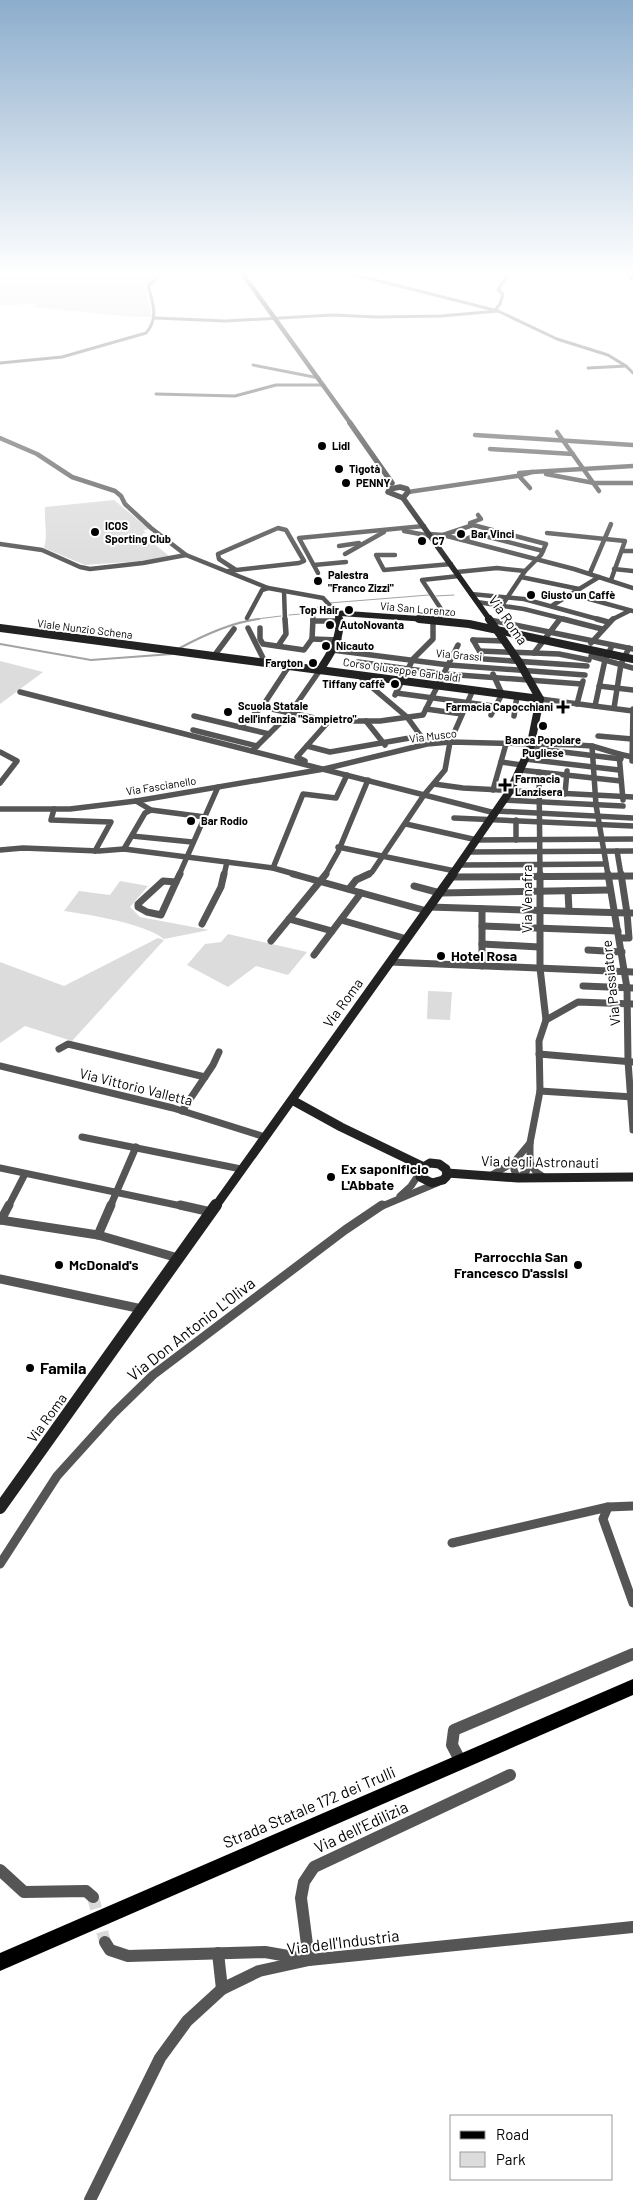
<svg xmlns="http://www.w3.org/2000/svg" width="633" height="2200" viewBox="0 0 633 2200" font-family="Barlow,sans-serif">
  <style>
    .green { fill: #dcdcdc }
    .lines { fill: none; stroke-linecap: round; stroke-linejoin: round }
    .stream-far1 { stroke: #a3a3a3; stroke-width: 1 }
    .stream { stroke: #a3a3a3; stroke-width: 2 }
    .street-tunnel { stroke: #d9d9d9; stroke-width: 12; stroke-dasharray: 12 6; stroke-linecap: butt }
    .street-far5 { stroke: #555; stroke-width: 3 }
    .street-far4 { stroke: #555; stroke-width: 4.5 }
    .street-far3 { stroke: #555; stroke-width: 5.5 }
    .street-far2 { stroke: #555; stroke-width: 7 }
    .street-far1 { stroke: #555; stroke-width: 9 }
    .street { stroke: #555; stroke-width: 12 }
    .secondary-far4 { stroke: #222; stroke-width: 4.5 }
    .secondary-far3 { stroke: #222; stroke-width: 5.5 }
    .secondary-far2 { stroke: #222; stroke-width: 8 }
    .secondary-far1 { stroke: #222; stroke-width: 9 }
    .secondary { stroke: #222; stroke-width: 12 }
    .primary { fill: #000; fill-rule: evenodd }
    .poi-dot { fill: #000; stroke: #fff; stroke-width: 2 }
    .labels { text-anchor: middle; stroke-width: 4; stroke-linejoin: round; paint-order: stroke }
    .far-poi-label { font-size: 11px; font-weight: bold; fill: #000; stroke: #fff; text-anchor: start }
    .far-street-label { font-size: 11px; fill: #000; stroke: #fff }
    .street-label { font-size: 14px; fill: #000; stroke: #fff }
    .poi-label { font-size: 14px; font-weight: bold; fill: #000; stroke: #fff; text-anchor: start }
    .near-street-label { font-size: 16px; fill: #000; stroke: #fff }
    .near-poi-label { font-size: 16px; font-weight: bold; fill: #000; stroke: #fff; text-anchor: start }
  </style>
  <rect width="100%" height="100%" fill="#fff"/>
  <g class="green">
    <polygon points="0,273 162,273 144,285 152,317 133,317 33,307 37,304 0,305"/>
    <path d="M114,500L149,529L143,530L146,533L142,534L169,556L142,561L85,565L44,548C48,536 44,520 45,507Z"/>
    <polygon points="0,661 43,672 0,704"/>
    <path d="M120,881L148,886L130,907L140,917L209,930L164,939C143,923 91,915 64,911L79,891L110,895Z"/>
    <polygon points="228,934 307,952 288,975 256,966 228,987 187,965 205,944 221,942"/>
    <polygon points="158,938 164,940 72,1041 25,1026 0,1043 0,962 64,986"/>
    <polygon points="428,991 452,992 450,1020 427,1019"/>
  </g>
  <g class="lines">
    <g class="stream-far1">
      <polyline points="436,596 454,595"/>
      <polyline points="289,615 301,614 329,603 429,595"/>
      <polyline points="249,620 281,616"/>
    </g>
    <g class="stream">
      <polyline points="0,644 91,660 172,654"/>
      <path d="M178,649C202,636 232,622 259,619"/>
    </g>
    <polyline class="street-tunnel" points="93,1897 105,1942"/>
    <g class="street-far5">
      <polyline points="348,273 498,311 557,339 608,355 626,366 633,373"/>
      <polyline points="495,310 500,304 503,294 498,290 509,273"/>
      <polyline points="155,318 226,321 332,315 377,317 441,316 498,311"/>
      <path d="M0,363L62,357L146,333C159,318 153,303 148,286L163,273"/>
      <polyline points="253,365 319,378"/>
      <polyline points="588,368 626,366"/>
      <polyline points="156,394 235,396 276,385 324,385"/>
    </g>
    <g class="street-far4">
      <polyline points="557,432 599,491"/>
      <polyline points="475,435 633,445"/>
      <polyline points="0,438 37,454 72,477 115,491 121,496 125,504 151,528 186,555 268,588 323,598 337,613"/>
      <polyline points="490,449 573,454"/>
      <polyline points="532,472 633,466"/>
      <polyline points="519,473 532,472 521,475"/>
      <polyline points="546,474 594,483 633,483"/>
      <polyline points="519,476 530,488"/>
      <polyline points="408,492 517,476"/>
      <polyline points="470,523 481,519 478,515"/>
      <polyline points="404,531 431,536"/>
      <polyline points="547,533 625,541 611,580"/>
      <polyline points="429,534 443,535 574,569 633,588"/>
      <polyline points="443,535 473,525 546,544 541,555 525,571 503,604"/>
      <polyline points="464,540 477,534 543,551"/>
      <polyline points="0,544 42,550 80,567 90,569 143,563 186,555"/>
      <polyline points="339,546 359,543"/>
      <polyline points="622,551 633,551"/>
      <polyline points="345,554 384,532"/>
      <polyline points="395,555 376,555 384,570 451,564"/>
      <polyline points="314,565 346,562"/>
      <polyline points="614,569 633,571"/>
      <polyline points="228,571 299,563 304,561 286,530 278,528 218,554 219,559 236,570"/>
      <polyline points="457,572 497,568 525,571"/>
      <polyline points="318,573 299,538 424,526"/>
      <polyline points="590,573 611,524"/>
      <polyline points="521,577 579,589"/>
      <polyline points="284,591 285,620"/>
      <polyline points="471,594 524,599 601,620"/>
      <polyline points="571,594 633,611"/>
      <polyline points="477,602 524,609 568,620"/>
      <polyline points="553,605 599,577"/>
      <polyline points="310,611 313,614 313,620"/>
      <polyline points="247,618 262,590 268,588"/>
      <polyline points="439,620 443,612 422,580 459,576"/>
      <polyline points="559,620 560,618"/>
      <polyline points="611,620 629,611"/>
    </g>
    <g class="street-far3">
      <polyline points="563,619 602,629"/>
      <polyline points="597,619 608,622"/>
      <polyline points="490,620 633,649"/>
      <polyline points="313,621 340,621"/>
      <polyline points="248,628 263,658 261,662"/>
      <polyline points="260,628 260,639 263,644 304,650 312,639 313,619"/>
      <polyline points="312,639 339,640"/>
      <polyline points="473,640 481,654"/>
      <polyline points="473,640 505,641"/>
      <polyline points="591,643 613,619"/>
      <polyline points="278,646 286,634 285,619"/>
      <polyline points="332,650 449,665 585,675"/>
      <polyline points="480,651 559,654 589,660"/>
      <polyline points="534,653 560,619"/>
      <polyline points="214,656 234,629"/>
      <polyline points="591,656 633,668"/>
      <polyline points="484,659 587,666"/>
      <polyline points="358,662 445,674 582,684"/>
      <polyline points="363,675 362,679 407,717 423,739"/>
      <polyline points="599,686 633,690"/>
      <polyline points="20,692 495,813"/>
      <polyline points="396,693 515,709"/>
      <polyline points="395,695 413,659 433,639 433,619"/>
      <polyline points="540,699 633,711"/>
      <polyline points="577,704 583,681"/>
      <polyline points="595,706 605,660 611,648"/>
      <polyline points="262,707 329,721 380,721 423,715 458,645"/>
      <polyline points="614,708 621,664 629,648"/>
      <polyline points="426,709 462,714"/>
      <polyline points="491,715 502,694 493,674"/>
      <polyline points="194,716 269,734"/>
      <polyline points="514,716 517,696"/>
      <polyline points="366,721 385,745"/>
      <polyline points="240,727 262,707 289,666"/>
      <polyline points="193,730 257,746"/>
      <polyline points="598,736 632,739"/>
      <polyline points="307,746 330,752 421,736"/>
      <polyline points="592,746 596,805 608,875"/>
      <polyline points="530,748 621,759"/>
      <polyline points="252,751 291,712 320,670"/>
      <polyline points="0,752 17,761 0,783"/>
      <polyline points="525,759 619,770"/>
      <polyline points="305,761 297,757 329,721"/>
      <polyline points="632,761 633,709"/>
      <polyline points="501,762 522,765"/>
      <polyline points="520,770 621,781"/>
      <polyline points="539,772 540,875"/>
      <polyline points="434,784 463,788 633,797"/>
      <polyline points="493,790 506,744"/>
      <polyline points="565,794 567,771"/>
      <polyline points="504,800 623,806"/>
      <polyline points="623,800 619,754 632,757"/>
      <polyline points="136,801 151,810 205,817"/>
      <polyline points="0,809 70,809 136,801 324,769 427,744 450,742 577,745 592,746 619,754"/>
      <polyline points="54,809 51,820 111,822 95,851"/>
      <polyline points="497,811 633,818"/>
      <polyline points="454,818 633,826"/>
      <polyline points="516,820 516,840"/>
      <polyline points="406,824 477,840 633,839"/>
      <polyline points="132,836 192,842"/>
      <polyline points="338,847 455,871"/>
      <polyline points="124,849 145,813 151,810"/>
      <polyline points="0,850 23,848 99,851 124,849 273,868 298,875"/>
      <polyline points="617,851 621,875"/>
      <polyline points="468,852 633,851"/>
      <polyline points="459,865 606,864"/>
      <polyline points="273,868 303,794 336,798 347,775"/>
      <polyline points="179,875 218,787"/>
      <polyline points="224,875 227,862"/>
      <polyline points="325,875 338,852 368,780"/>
      <polyline points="366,875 372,872 424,795 445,770 450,742 473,690"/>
    </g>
    <g class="street-far2">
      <polyline points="293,874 427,911"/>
      <polyline points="608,874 627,988 628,1061 633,1130"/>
      <polyline points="621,874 627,913 633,913"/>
      <polyline points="451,877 633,876"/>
      <polygon points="163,881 176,882 161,915 147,912 138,907 138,904"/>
      <polyline points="176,882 180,874"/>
      <polyline points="414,886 440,893 610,890"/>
      <polyline points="349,889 356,880 369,874"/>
      <polyline points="568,891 569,911"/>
      <polyline points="429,907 627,913 629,938 620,938"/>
      <polyline points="482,909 482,966"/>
      <polyline points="289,919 332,931"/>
      <polyline points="341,920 407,939"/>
      <polyline points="202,924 221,887 224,874"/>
      <polyline points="482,926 618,931"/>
      <polyline points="271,941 326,874"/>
      <polyline points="482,944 539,947"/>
      <polyline points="588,950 622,952"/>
      <polyline points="314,955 361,893"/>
      <polyline points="390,962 633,972"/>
      <polyline points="583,986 633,988"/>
      <polyline points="546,1020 578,1002 633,1004"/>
      <polyline points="59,1049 68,1044 205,1077"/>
      <polyline points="539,1054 633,1062"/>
      <polyline points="0,1066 173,1108 265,1137"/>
      <polyline points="540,1091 633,1097"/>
      <polyline points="182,1111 213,1065 219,1052"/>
      <polyline points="82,1137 241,1169"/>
      <polyline points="514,1162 514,1170 518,1178 526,1172 530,1163 530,1143 540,1091 539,1041 546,1020 540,968 540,874"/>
      <polyline points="530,1163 536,1172 545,1178"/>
      <polyline points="0,1168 186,1207"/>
      <polyline points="490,1176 514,1162 530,1143"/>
      <polyline points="400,1196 411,1186 419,1174"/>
      <polyline points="8,1207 25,1174"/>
      <polyline points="110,1207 136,1147"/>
      <polyline points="380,1207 437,1183"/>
    </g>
    <g class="street-far1">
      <polyline points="180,1205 211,1212"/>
      <polyline points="0,1220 98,1235 178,1258"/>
      <polyline points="1,1220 9,1205"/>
      <polyline points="98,1235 111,1205"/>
      <polyline points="0,1279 142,1309"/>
      <polyline points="608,1507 603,1519 633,1603"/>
      <polyline points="452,1543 608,1507 633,1506"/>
      <polyline points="0,1564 57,1476 114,1413 153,1375 345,1230 382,1205"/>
    </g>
    <g class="street">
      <polyline points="461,1762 452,1745 454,1730 633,1654"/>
      <polyline points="0,1870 24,1892 86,1891 93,1897"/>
      <polyline points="105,1942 110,1950 128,1956 265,1952 305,1959"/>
      <polyline points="218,1953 222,1989"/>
      <polyline points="309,1960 301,1898 304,1882 314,1867 510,1775"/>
      <polyline points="90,2200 160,2058 187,2021 222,1989 259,1971 309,1960 633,1927"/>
    </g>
    <g class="secondary-far4">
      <polyline points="242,273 351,424"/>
      <polyline points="628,273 633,279"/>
    </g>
    <g class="secondary-far3">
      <polyline points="350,423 392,483"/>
      <polyline points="390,489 400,487 407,489 408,492 403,498"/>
      <polyline points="390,489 388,492 403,498 490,620"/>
      <polyline points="339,620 337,613 437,620"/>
    </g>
    <g class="secondary-far2">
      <polyline points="419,619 469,624 633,659"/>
      <polyline points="0,628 540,699"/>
      <path d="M320,670C330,654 342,638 339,619"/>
      <polyline points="452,875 510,791 530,748 540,699 519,662 489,619"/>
    </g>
    <g class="secondary-far1">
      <polyline points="292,1100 341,1127 422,1166"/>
      <polygon points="430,1163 439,1164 446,1169 447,1176 443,1180 432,1183 420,1177 420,1169"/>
      <polyline points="447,1173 518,1178 633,1177"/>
      <polyline points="215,1207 453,874"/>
    </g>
    <polyline class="secondary" points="0,1508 216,1205"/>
    <polygon class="primary" points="633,1679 633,1695 0,1971 0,1953"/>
  </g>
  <linearGradient id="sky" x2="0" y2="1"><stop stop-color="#8cadcc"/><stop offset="0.47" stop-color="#fff"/><stop offset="1" stop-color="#fff" stop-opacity="0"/></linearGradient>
  <rect width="633" height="581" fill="url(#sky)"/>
  <g class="poi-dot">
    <circle cx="322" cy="446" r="5"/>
    <circle cx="339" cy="469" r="5"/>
    <circle cx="346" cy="483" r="5"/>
    <circle cx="95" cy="532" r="5"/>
    <circle cx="461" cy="534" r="5"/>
    <circle cx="422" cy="541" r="5"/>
    <circle cx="318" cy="581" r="5"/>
    <circle cx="531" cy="595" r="5"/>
    <circle cx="349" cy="610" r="5"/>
    <circle cx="330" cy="625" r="5"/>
    <circle cx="326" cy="646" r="5"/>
    <circle cx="313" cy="663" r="5"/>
    <circle cx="395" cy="684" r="5"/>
    <path d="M560.5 699.5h5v5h5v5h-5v5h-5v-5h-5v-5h5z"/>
    <circle cx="228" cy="712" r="5"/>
    <circle cx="543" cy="726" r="5"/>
    <path d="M502.5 777.5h5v5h5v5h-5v5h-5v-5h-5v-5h5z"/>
    <circle cx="191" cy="821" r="5"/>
    <circle cx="441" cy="956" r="5"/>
    <circle cx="331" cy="1177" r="5"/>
    <circle cx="59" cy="1265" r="5"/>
    <circle cx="578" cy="1265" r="5"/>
    <circle cx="30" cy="1368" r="5"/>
  </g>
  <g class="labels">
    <g class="far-poi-label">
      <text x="332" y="450">Lidl</text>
      <text x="349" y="473">Tigotà</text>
      <text x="356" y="487">PENNY</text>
      <text x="105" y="530">ICOS<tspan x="105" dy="13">Sporting Club</tspan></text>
      <text x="471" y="538">Bar Vinci</text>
      <text x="432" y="545">C7</text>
      <text x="328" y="579">Palestra<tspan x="328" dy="13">"Franco Zizzi"</tspan></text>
      <text x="541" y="599">Giusto un Caffè</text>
      <text x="339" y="614" text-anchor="end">Top Hair</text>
      <text x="340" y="629">AutoNovanta</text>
      <text x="336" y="650">Nicauto</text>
      <text x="303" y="667" text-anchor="end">Fargton</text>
      <text x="385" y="688" text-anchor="end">Tiffany caffè</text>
      <text x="238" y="710">Scuola Statale<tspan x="238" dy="13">dell'infanzia "Sampietro"</tspan></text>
      <text x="553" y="711" text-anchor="end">Farmacia Capocchiani</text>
      <text x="543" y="744" text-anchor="middle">Banca Popolare<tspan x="543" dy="13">Pugliese</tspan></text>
      <text x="515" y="783">Farmacia<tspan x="515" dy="13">Lanzisera</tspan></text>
      <text x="201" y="825">Bar Rodio</text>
    </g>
    <g class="far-street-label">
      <text transform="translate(418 609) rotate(5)" y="4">Via San Lorenzo</text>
      <text transform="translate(85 629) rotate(7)" y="4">Viale Nunzio Schena</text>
      <text transform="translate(459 655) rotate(5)" y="4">Via Grassi</text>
      <text transform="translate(402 670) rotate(8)" y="4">Corso Giuseppe Garibaldi</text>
      <text transform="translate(433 736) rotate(-7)" y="4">Via Musco</text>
      <text transform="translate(161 786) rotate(-9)" y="4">Via Fascianello</text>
    </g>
    <g class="street-label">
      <text transform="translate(508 620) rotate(55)" y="5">Via Roma</text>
      <text transform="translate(527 899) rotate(-90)" y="5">Via Venafra</text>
      <text transform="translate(611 983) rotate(-96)" y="5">Via Passiatore</text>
      <text transform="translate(343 1003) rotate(-54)" y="5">Via Roma</text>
      <text transform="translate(136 1087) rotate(14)" y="5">Via Vittorio Valletta</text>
      <text transform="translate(540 1162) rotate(1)" y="5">Via degli Astronauti</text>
      <text transform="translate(47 1418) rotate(-54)" y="5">Via Roma</text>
    </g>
    <g class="poi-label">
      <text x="451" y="961">Hotel Rosa</text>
      <text x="341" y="1174">Ex saponificio<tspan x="341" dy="16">L'Abbate</tspan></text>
      <text x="568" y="1262" text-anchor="end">Parrocchia San<tspan x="568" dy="16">Francesco D'assisi</tspan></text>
      <text x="69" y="1270">McDonald's</text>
    </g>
    <g class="near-street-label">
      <text transform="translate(191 1329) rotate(-38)" y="6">Via Don Antonio L'Oliva</text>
      <text transform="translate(309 1807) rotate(-23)" y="6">Strada Statale 172 dei Trulli</text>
      <text transform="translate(361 1827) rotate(-25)" y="6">Via dell'Edilizia</text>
      <text transform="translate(343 1942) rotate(-7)" y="6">Via dell'Industria</text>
    </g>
    <g class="near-poi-label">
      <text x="40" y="1374">Famila</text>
    </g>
  </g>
  <rect x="450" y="2115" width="162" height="65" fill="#ffffff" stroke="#999999"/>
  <rect x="460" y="2131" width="25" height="8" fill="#000000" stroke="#999999"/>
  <text x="496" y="2140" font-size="15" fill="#000000">Road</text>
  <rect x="460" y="2152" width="25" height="15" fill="#dcdcdc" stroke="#999999"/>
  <text x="496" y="2165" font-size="15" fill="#000000">Park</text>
</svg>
